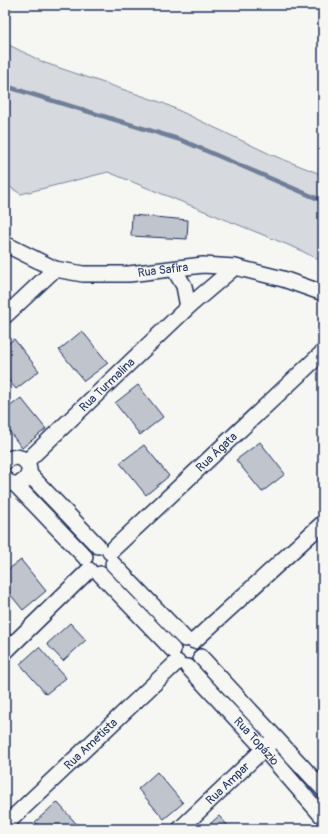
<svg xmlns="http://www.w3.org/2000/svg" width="328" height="834" viewBox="0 0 328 834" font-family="Pangolin,sans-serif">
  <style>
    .green { fill: #d6d9dd; stroke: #78849e }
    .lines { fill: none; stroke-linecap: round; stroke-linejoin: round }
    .stream { stroke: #717e99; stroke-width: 4.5 }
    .building { fill: #c0c4cd; stroke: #1b2f5e }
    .street-casing { stroke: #1b2f5e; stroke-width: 18 }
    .street { stroke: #f6f6f2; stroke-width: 15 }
    .labels { text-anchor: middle; stroke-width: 4; stroke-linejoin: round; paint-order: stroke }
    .street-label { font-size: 12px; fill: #1b2f5e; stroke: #f6f6f2 }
  </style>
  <rect width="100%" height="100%" fill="#f6f6f2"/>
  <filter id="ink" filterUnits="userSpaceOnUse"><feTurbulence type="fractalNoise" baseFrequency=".025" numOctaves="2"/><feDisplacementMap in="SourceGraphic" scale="8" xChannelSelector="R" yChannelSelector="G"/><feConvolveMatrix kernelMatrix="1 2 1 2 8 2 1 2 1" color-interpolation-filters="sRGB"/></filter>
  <g filter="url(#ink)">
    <polygon class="green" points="5,43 45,63 163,103 272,155 323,175 323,262 298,249 108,172 21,194 5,184"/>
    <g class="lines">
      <polyline class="stream" points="5,86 181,140 323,201"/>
    </g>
    <g class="building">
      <polygon points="132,215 188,220 187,239 131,236"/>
      <polygon points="82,331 108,363 84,381 59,350"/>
      <polygon points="14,339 39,371 16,389 5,376 5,346"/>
      <polygon points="138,385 163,417 140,435 115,403"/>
      <polygon points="21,398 46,429 22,448 5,426 5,410"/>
      <polygon points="260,442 285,474 262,492 236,460"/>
      <polygon points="144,445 169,476 146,495 120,463"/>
      <polygon points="21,560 46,591 23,610 5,588 5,572"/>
      <polygon points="70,623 86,640 63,661 47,644"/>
      <polygon points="39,647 66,678 46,694 20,664"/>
      <polygon points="157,772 183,803 164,819 138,789"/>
      <polygon points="57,802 81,829 41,829 35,822"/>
      <polygon points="219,816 231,829 204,829"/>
    </g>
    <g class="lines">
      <defs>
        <g id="street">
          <path id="s1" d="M5,246H9L55,269L83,274H129L203,265L235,267L283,279L323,293"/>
          <polyline points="174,269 184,286 188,307"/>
          <polyline points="5,316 55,269"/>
          <path d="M5,462C20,448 39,468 23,482C15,485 11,485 5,479"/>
          <path id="s2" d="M26,462L188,307L235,267"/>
          <polyline points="29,474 98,546"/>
          <polyline points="16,485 85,557"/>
          <path id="s3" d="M110,552L323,352"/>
          <polyline points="113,564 185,639"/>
          <polyline points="100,574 173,650"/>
          <polyline points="194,641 323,523"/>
          <polyline points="5,652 89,570"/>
          <polyline points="201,657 323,789"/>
          <path id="s4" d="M188,667L264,749L323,817"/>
          <path id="s5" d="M5,825L177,662"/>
          <path id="s6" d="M180,829L271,742"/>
        </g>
      </defs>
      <use href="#street" class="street-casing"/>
      <use href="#street" class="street"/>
    </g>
  </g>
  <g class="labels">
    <g class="street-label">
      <text dy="4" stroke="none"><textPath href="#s1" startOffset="164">Rua Safira</textPath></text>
      <text dy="4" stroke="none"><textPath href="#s2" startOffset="112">Rua Turmalina</textPath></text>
      <text dy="4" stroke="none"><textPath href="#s3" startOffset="146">Rua Ágata</textPath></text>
      <text dy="4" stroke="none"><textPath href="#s4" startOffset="101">Rua Topázio</textPath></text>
      <text dy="4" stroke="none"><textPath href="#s5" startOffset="118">Rua Ametista</textPath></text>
      <text dy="4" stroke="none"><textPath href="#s6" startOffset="66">Rua Ampar</textPath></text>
    </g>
  </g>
  <rect width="328" height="834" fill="none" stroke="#f6f6f2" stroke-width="20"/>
  <rect x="10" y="10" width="308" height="814" fill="none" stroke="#1b2f5e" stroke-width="1.5" filter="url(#ink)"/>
</svg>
